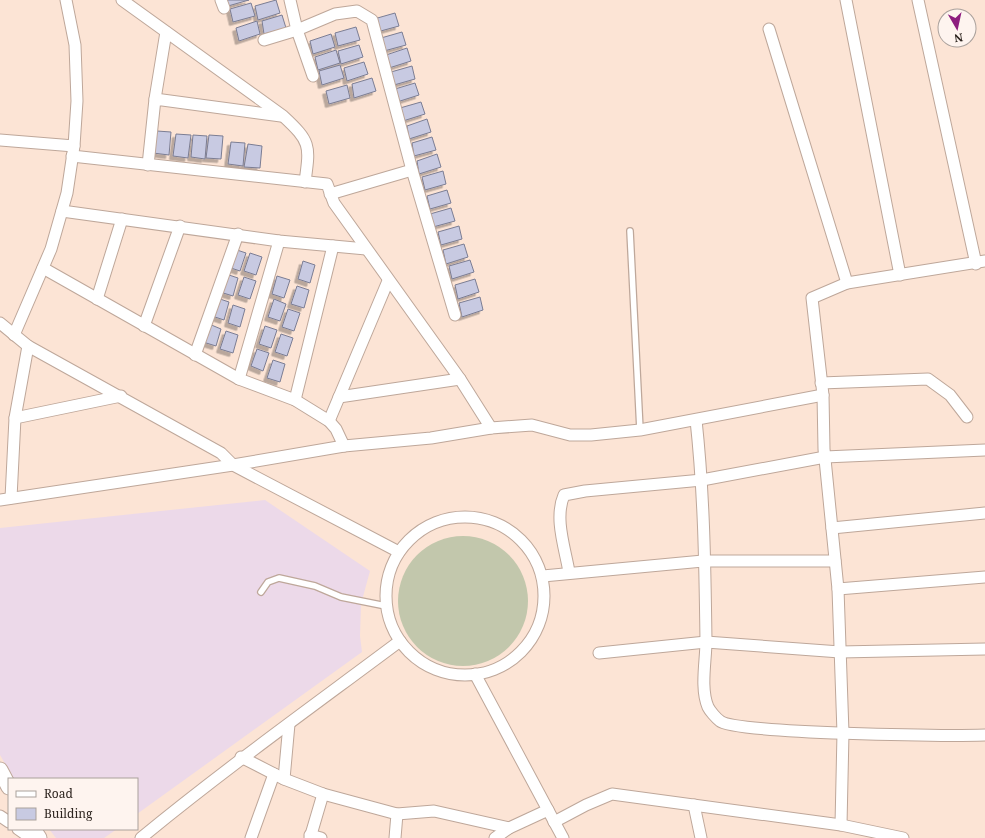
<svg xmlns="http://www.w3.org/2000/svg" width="985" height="838" viewBox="0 0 985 838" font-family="'Noto Serif',serif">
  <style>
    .education { fill: #ecd9e9 }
    .green { fill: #c2c7ac }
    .building { fill: #c8cae2; stroke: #7b7d93; filter: url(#shadow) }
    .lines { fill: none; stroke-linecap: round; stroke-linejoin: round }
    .lane-casing { stroke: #bea79a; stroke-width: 8 }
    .street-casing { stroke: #bea79a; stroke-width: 13 }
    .secondary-casing { stroke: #bea79a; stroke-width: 17 }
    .lane { stroke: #fff; stroke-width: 5.5 }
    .street { stroke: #fff; stroke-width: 11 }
    .secondary { stroke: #fff; stroke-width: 15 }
  </style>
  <defs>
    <filter id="shadow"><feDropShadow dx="-3.5" dy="3.5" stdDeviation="0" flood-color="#0004"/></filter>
  </defs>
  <rect width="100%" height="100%" fill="#fce4d5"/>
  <g class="education">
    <polygon points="265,500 370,571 361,604 360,636 362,652 137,814 137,779 14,779 0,755 0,528"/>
    <polygon points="49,829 117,829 104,838 56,838"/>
  </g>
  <circle class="green" cx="463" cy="601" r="65"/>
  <g class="building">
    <polygon points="227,0 249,0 228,6"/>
    <polygon points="276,0 280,13 258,20 255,6"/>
    <polygon points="251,3 255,16 233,22 230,9"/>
    <polygon points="395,13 399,26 377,32 374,19"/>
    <polygon points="282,15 286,28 264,34 262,21"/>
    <polygon points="257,21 260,34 239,41 236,28"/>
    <polygon points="356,27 360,40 338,46 335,33"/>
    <polygon points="402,32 406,45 384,51 381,38"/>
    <polygon points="331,34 335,47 313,54 310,41"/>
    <polygon points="359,45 363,57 341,64 338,51"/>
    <polygon points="407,48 411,61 389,68 386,55"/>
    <polygon points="336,50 340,63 318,70 315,57"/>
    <polygon points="364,62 368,74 347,81 344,68"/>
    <polygon points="340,65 344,78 322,85 319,71"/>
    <polygon points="412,66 415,79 394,85 391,72"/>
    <polygon points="372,78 376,91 354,98 352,84"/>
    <polygon points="415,83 419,95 397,102 395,89"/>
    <polygon points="347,85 350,98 329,104 326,91"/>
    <polygon points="421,102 425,114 403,121 400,108"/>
    <polygon points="427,119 431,132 409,139 407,126"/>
    <polygon points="157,131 171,132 169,155 153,153"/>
    <polygon points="176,134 191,135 188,158 173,156"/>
    <polygon points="193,135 207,136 205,159 191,157"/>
    <polygon points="209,135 223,136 221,159 206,158"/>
    <polygon points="432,137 436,150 414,156 412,143"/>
    <polygon points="231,142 245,143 243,166 228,164"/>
    <polygon points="248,144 262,146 260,168 244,167"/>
    <polygon points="437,154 441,167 419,174 417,161"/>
    <polygon points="443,171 446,184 425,190 422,177"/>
    <polygon points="447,190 451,203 430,209 427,196"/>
    <polygon points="451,208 455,221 433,227 430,214"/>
    <polygon points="459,226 462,239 441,245 438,232"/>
    <polygon points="464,244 468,257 446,264 443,250"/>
    <polygon points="234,249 246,253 240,271 228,267"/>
    <polygon points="250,253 262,257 256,275 244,271"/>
    <polygon points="470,260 474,272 452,279 449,266"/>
    <polygon points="303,261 315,265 310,283 298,279"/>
    <polygon points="226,274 238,278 233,296 220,292"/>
    <polygon points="277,276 290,280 284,298 272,294"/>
    <polygon points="244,277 256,281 250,299 238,295"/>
    <polygon points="475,279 479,292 458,299 455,285"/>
    <polygon points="297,286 309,290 304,308 291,304"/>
    <polygon points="480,297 483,310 462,317 459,303"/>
    <polygon points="217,298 229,302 224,320 212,316"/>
    <polygon points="274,299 286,304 280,321 268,317"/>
    <polygon points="233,305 245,309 240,327 228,323"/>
    <polygon points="288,309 300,313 294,331 282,327"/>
    <polygon points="209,324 221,329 216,346 203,342"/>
    <polygon points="265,326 277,330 271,348 259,344"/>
    <polygon points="226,331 238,335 233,353 220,349"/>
    <polygon points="281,334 293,338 287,356 275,352"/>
    <polygon points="257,349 269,353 263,371 251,366"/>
    <polygon points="273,360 285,364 280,382 267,378"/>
  </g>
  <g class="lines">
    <defs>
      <g id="lane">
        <polyline points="630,231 640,430"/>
        <polyline points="261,592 268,582 279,578 315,586 341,597 386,606"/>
      </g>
      <g id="street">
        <path d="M122,0L283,116C311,142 310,145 305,182"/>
        <polyline points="221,0 224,8"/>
        <polyline points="290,0 297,30 313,76"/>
        <polyline points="846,0 900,275"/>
        <polyline points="918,0 976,264"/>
        <polyline points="769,29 847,283"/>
        <polyline points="264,40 297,30 335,14 357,11 372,20 412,170 455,315"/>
        <polyline points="155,99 166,32"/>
        <polyline points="0,140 74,146"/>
        <polyline points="72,156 327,184 334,203 460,379 491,428"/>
        <polyline points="148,165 155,99 281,116"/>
        <polyline points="330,194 412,170"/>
        <polyline points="62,211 279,241 366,249"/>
        <polyline points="43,268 239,379 295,400 329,421 336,429 344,446"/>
        <polyline points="97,299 122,219"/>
        <polyline points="0,323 28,346 221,453 233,465 399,552"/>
        <polyline points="144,326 180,226"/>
        <polyline points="14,335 51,249 67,193 74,146 77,101 75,45 66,0"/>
        <polyline points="195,355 238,234"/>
        <polyline points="239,379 279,241"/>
        <polyline points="821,383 928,379 950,395 967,417"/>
        <polyline points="339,397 460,379"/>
        <polyline points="295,400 333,246"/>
        <polyline points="15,418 121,396"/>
        <path d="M696,420C704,493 705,567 706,641C706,661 700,688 708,707C710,711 716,718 720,721C735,734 951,736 985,735"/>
        <polyline points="329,421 388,281"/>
        <polyline points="11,498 15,418 28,346"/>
        <polyline points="0,500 233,465 344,446 431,438 491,428 532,425 570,435 591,435 640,430 823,395"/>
        <circle cx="465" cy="596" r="79"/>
        <polyline points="832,528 985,513"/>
        <path d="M569,572C565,548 554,518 564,495L585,491L702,480L825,457L985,450"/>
        <polyline points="543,576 703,561 835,561"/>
        <polyline points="838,589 985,577"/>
        <polyline points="599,653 706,642 840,652 985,649"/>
        <polyline points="475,674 563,838"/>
        <polyline points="241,757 284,779 323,794 397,814 395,838"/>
        <polyline points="284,779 289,724"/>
        <polyline points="694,805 701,838"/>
        <polyline points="397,814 434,811 509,828 548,810"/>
        <polyline points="0,816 9,822"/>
        <polyline points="554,822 586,805 612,794 841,825 903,838"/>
        <polyline points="841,825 843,733 838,589 824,449 823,395 812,298 847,283 985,261"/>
        <polyline points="18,829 31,838"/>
        <polyline points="310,835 321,838"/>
        <path d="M141,838C225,769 313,706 400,641"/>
        <polyline points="251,838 274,774"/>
        <polyline points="310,838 323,794"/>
        <polyline points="495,838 509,828"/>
      </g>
      <g id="secondary">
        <polyline points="0,770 9,787"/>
        <polyline points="33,829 39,838"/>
      </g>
    </defs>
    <use href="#lane" class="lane-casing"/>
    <use href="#street" class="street-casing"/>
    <use href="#secondary" class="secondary-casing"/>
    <use href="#lane" class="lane"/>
    <use href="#street" class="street"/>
    <use href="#secondary" class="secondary"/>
  </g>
  <rect x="8" y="778" width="130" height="52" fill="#fef4ef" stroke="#aaa19c"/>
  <rect x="16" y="791" width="20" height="6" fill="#ffffff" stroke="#aaa19c"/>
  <text x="44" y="798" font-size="12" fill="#2d241f">Road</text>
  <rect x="16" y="808" width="20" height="12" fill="#c8cae2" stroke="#aaa19c"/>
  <text x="44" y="818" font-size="12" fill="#2d241f">Building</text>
  <g transform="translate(957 28) rotate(171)"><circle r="19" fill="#fef4ef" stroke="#aaa19c"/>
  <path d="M0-3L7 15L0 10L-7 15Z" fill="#8e1d7f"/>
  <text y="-6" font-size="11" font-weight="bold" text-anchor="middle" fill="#2d241f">N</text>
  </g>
</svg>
